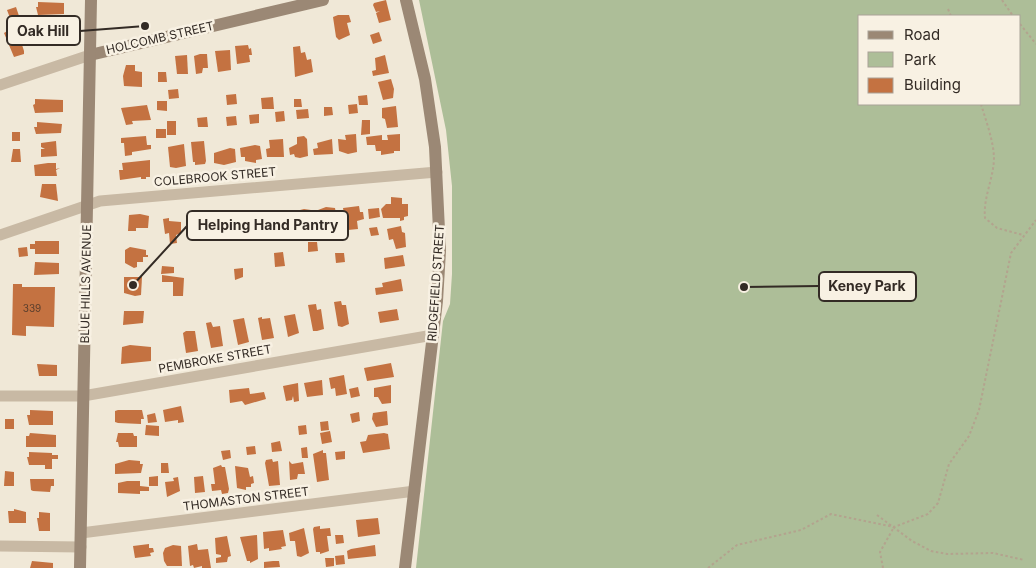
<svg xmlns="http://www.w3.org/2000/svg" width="1036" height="568" viewBox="0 0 1036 568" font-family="Inter,sans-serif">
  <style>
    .green { fill: #adbe98; fill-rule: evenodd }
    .building { fill: #c47241 }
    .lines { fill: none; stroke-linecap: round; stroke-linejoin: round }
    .path { stroke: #b3a38e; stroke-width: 2; stroke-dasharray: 2.5 2.5; stroke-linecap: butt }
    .street { stroke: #c8b9a4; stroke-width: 11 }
    .secondary { stroke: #9b8875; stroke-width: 12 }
    .labels { text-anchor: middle; stroke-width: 5; stroke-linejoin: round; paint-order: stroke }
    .number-label { font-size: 10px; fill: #573d2c }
    .street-label { font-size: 12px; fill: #332b25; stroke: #f8f1e3 }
    .leader { fill: none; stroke: #332b25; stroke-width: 2 }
    .callout-dot { fill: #332b25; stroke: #f8f1e3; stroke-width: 2 }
    .callout { fill: #f8f1e3; stroke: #332b25; stroke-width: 2 }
    .callout-label { font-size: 14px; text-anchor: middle; font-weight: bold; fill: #332b25 }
  </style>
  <rect width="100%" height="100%" fill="#f0e8d7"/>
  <path class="green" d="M419,0H1036V568H416L443,321L450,304L452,274V186L446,130ZM860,16H1020V104H860Z"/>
  <g class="building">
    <polygon points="386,0 391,20 379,23 376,13 380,11 376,12 373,5 374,3"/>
    <polygon points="38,2 64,3 64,14 38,15 36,7 38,7"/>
    <polygon points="16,7 19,16 10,18 7,10"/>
    <polygon points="338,15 349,15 351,22 347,23 350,35 339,40 336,37 333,17"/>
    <polygon points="12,28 13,30 17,29 24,51 24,54 14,57 4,33"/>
    <polygon points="379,32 382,41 373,44 370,35"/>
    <polygon points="248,45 249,49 251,48 252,55 249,55 250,62 237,64 235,46"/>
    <polygon points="300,46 301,53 305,52 307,60 311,59 313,72 295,77 293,47"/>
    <polygon points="230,50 231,70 218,72 215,51"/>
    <polygon points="200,54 207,54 208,68 203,68 202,73 196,74 194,56"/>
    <polygon points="187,55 188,74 177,74 175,56"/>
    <polygon points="385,55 389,73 373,76 372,71 376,70 375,58"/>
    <polygon points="126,65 135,65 135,71 142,72 142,87 124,86 123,76"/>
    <polygon points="158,72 166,72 167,82 158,82"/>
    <polygon points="391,79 394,89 393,98 383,100 378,82"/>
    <polygon points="178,89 179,98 169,99 168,90"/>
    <polygon points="236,94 237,104 227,105 226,95"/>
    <polygon points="367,95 368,105 359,105 358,96"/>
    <polygon points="273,97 274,109 262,109 261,98"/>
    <polygon points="35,99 63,100 63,112 35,113 33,105 35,104"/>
    <polygon points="294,99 301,99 302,107 294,107"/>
    <polygon points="157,101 167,101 167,111 157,110"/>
    <polygon points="357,104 358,113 349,114 348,105"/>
    <polygon points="147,105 151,120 132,121 133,124 126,125 121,108"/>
    <polygon points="396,106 398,127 387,128 385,119 382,118 382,108"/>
    <polygon points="324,107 332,107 333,115 324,116"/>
    <polygon points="308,109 309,118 297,119 296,110"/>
    <polygon points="284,111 285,121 276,122 275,112"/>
    <polygon points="259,114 259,123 250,124 249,115"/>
    <polygon points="236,116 237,125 227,126 226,117"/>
    <polygon points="207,117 208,127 198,127 197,118"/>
    <polygon points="362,120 370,120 370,134 361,135"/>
    <rect x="167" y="121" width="9" height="14"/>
    <polygon points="37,122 62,124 61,133 36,134 34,127 37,127"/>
    <rect x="156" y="129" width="10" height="9"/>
    <rect x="12" y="132" width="8" height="9"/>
    <polygon points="356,134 357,152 348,154 339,151 338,139 346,140 345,135"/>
    <polygon points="400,134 400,151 394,151 394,153 381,155 381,151 376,151 375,145 367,145 366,137 382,135 382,140 388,140 387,135"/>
    <polygon points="146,136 147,145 151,145 151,149 132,152 132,155 125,156 124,143 121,143 121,138"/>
    <polygon points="304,136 307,139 308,156 300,158 295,157 294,154 290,155 289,148 297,144 297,137"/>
    <polygon points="283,139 284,157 267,157 266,149 270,148 269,140"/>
    <polygon points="332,139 333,154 314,155 313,149 318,148 317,143"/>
    <polygon points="56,141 57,156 41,157 41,149 45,149 41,147 41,143"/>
    <polygon points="204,141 206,161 205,164 195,165 195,162 193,162 191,142"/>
    <polygon points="184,144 186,166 176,168 170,167 168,147"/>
    <polygon points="255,145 260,146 262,159 256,160 256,163 245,161 245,157 241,157 240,148"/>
    <polygon points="230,148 235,149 236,162 224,165 214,163 214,153"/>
    <polygon points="13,149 20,149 21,162 11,162"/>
    <polygon points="150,160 150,177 146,177 146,179 141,179 141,177 120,180 119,170 123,170 122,163"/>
    <polygon points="48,163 56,163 56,169 60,168 56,170 57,176 35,176 34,165"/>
    <polygon points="42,184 56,184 58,201 40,197"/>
    <polygon points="391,197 402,198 402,204 408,204 408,216 404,217 404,220 400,221 400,218 383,218 381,209 386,204 391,204"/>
    <polygon points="359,206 360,212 363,212 364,219 357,221 358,229 348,230 347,219 345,220 343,208"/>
    <polygon points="326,207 335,208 338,225 333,226 334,233 325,234 324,227 319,228 318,210"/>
    <polygon points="379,208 380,217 369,219 368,209"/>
    <polygon points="304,209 311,210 312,224 298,226 296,220 292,220 292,212"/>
    <polygon points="258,211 259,235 249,236 249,229 245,229 244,222 247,221 247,212"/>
    <polygon points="140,214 149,216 148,228 136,228 136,231 128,231 129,215"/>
    <polygon points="169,218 169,221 181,222 181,233 176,235 177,243 170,244 169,233 165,234 163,219"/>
    <polygon points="401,226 402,232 405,233 406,247 396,249 393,239 389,240 387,229"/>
    <polygon points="377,227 379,235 371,236 369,228"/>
    <polygon points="35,241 59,241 59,254 35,254 35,249 30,249 30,244 35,244"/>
    <polygon points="308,242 317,242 318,251 308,252"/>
    <polygon points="27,247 28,256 19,257 18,248"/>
    <polygon points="130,247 146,250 146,255 148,255 148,257 143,257 143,262 137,262 137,267 134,268 125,263 125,250"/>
    <polygon points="283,252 285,266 275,267 274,253"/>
    <polygon points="335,253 344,253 345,262 336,263"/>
    <polygon points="403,255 405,266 385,269 384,258"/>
    <polygon points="35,262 59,263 59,274 34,275"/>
    <polygon points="162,266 174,267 174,273 161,274"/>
    <polygon points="243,268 243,277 235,280 234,269"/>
    <polygon points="162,275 184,278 183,296 173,296 173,282 162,282"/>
    <polygon points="124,277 142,277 141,295 135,296 124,293"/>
    <polygon points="401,279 403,291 376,295 375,288 383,287 382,283"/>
    <polygon points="13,284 22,284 22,287 55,287 54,327 26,326 26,336 12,335"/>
    <polygon points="341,301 342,305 346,305 349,324 342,327 338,326 334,302"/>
    <polygon points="316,304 317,310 321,309 324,329 317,331 313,331 308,305"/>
    <polygon points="397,309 399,320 380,323 378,312"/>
    <polygon points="124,311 144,311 143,323 123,325"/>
    <polygon points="295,314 299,333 288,337 284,316"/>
    <polygon points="262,317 262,319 270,318 274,338 262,340 258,318"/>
    <polygon points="244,318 249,342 238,345 233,320"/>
    <polygon points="211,322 213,327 220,326 223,346 211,348 206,323"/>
    <polygon points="186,331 195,331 198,351 186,353 183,333"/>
    <polygon points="130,345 151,347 151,361 121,364 122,347"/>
    <polygon points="391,363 394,377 367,381 364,368"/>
    <polygon points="37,364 57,365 57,376 39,376"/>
    <polygon points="344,375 347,394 336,396 335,388 331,389 329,378"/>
    <polygon points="322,380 323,395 307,397 304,383"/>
    <polygon points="298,383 299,401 294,402 293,396 292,400 286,401 283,386"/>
    <polygon points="391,385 391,403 382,404 378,397 374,397 374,388"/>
    <polygon points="358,387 360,396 351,398 349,389"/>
    <polygon points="249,388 250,394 264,392 266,399 245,405 242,401 230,403 229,390"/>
    <polygon points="181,406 184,422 178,423 178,420 165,422 163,410"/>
    <polygon points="30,410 53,411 53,425 29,425 27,415 30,415"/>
    <polygon points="118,410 142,410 144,419 141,419 141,424 118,423 115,422 115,411"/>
    <polygon points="387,411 388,425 376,427 372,419 373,413"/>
    <polygon points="359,412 360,421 352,423 350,414"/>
    <polygon points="155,413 157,422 148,423 147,415"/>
    <rect x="5" y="419" width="9" height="10"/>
    <polygon points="328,421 329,430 321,431 320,422"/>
    <polygon points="146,425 159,426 159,436 145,435"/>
    <polygon points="306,425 307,434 299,435 298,426"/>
    <polygon points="330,431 332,442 322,444 320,433"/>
    <polygon points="30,433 56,435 56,447 26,447 26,436 29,436"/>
    <polygon points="118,433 133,433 134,436 137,436 137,447 119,447 118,442 116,442"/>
    <polygon points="384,433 388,434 390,449 363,453 360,442 366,441 368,435"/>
    <polygon points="280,441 282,451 272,452 271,443"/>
    <polygon points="255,446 256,454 247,455 246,447"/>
    <polygon points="307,447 308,458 302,458 301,448"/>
    <polygon points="230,450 231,458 223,460 221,451"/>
    <polygon points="323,450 323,453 326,453 329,480 317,482 313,454"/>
    <polygon points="345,451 345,459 336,460 335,452"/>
    <polygon points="29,452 52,453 52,455 58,455 58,459 52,459 52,469 45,469 45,465 29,465 27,457 29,457"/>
    <polygon points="272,459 273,462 278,461 280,485 269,486 265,463 266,460"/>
    <polygon points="129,460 140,461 140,464 143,464 141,473 115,474 115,464"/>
    <polygon points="289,461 292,464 303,462 305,474 298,474 297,479 290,480"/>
    <polygon points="161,463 168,463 169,473 161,473"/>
    <polygon points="221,465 222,467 225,467 229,489 228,493 222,494 221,490 212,491 211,484 215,484 213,468"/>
    <polygon points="235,466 248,468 250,477 253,476 254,483 251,484 251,487 246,487 246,490 237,488"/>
    <polygon points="5,471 14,472 14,486 4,486"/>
    <polygon points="158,476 158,486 149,486 149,477"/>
    <polygon points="203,476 205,492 195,493 194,477"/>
    <polygon points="178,477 180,491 167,497 165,482 174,481 173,478"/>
    <polygon points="30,479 54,479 54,486 51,486 50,492 33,491 31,490"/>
    <polygon points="127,481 140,481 140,486 149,487 149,491 140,491 140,494 118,493 118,483"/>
    <polygon points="14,509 26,512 26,523 9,523 8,511 14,511"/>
    <polygon points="39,512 50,513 50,531 39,531 37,518 39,518"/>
    <polygon points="378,518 380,534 358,537 356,520"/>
    <polygon points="320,526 320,529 330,528 331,536 327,536 329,551 320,554 320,552 316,552 313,529 314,527"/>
    <polygon points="304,528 309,553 301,557 297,556 295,541 290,541 289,533"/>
    <polygon points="283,530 286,546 281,547 282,549 269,551 269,548 264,549 263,532"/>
    <polygon points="257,535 258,559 250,563 250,561 247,561 240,537"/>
    <polygon points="335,535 343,535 344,543 336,544"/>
    <polygon points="227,536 231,556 228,557 227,562 216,563 216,558 221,557 221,555 216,554 215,538"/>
    <polygon points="149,544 149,548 153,548 154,552 150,553 151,556 135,558 133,546"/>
    <polygon points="197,544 198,550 208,549 211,568 202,568 202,566 194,568 193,565 190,566 188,546"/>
    <polygon points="173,545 181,546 182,566 167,566 164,561 163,553 165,548"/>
    <polygon points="375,545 376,556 348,559 347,551 351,549"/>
    <polygon points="344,555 345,564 336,565 335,556"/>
    <polygon points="325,558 334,558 334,566 326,567"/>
    <polygon points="32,561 53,563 53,568 30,568"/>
    <polygon points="273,561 279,561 280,567 264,568 264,562"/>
  </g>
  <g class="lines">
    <g class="path">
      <polyline points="1002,0 1013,16"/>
      <polyline points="948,9 951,16"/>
      <polyline points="1020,24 1036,44"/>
      <path d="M981,104C986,121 993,139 994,157C994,178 983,197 985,218L997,228L1023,235"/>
      <polyline points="877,515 912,541 931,551 947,554 993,553 1024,560"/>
      <polyline points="708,568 737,545 801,530 831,514 894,527 928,514 938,503 949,464 969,436 979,410 1011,253 1036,220"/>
      <polyline points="883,568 880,552 894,527"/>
    </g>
    <g class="street">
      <polyline points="0,85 90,55"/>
      <polyline points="0,235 100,201 437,172"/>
      <polyline points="0,396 83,396 433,335"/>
      <polyline points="81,533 415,491"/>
      <polyline points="0,546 81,547"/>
    </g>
    <g class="secondary">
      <polyline points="90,55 323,0"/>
      <polyline points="80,568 91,0"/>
      <polyline points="405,568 437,301 440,251 435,147 425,79 406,0"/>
    </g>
  </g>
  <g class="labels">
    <g class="number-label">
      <text x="32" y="312">339</text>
    </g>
    <g class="street-label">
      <text transform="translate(160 38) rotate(-13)" y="4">HOLCOMB STREET</text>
      <text transform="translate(215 177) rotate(-5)" y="4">COLEBROOK STREET</text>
      <text transform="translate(436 283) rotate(-86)" y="4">RIDGEFIELD STREET</text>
      <text transform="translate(86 284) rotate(-89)" y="4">BLUE HILLS AVENUE</text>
      <text transform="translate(215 359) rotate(-10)" y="4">PEMBROKE STREET</text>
      <text transform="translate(246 499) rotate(-7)" y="4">THOMASTON STREET</text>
    </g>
  </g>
  <path class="leader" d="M145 26L80 31M133 285L187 226M744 287L819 286"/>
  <g class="callout-dot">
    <circle cx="145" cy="26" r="5"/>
    <circle cx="133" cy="285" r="5"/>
    <circle cx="744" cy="287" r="5"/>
  </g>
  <g class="callout">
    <rect x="7" y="16" width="73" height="29" rx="5"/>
    <rect x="187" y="211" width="161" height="29" rx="5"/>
    <rect x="819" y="272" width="97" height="29" rx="5"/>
  </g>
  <g class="callout-label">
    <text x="43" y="36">Oak Hill</text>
    <text x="268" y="230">Helping Hand Pantry</text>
    <text x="867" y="291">Keney Park</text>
  </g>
  <rect x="858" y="15" width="162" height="90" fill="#f8f1e3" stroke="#a9a297"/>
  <rect x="868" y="31" width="25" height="8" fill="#9b8875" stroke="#a9a297"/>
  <text x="904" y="40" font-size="15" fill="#332b25">Road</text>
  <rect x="868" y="52" width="25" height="15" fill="#adbe98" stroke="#a9a297"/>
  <text x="904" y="65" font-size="15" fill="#332b25">Park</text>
  <rect x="868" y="78" width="25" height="15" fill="#c47241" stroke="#a9a297"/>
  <text x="904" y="90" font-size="15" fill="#332b25">Building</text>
</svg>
